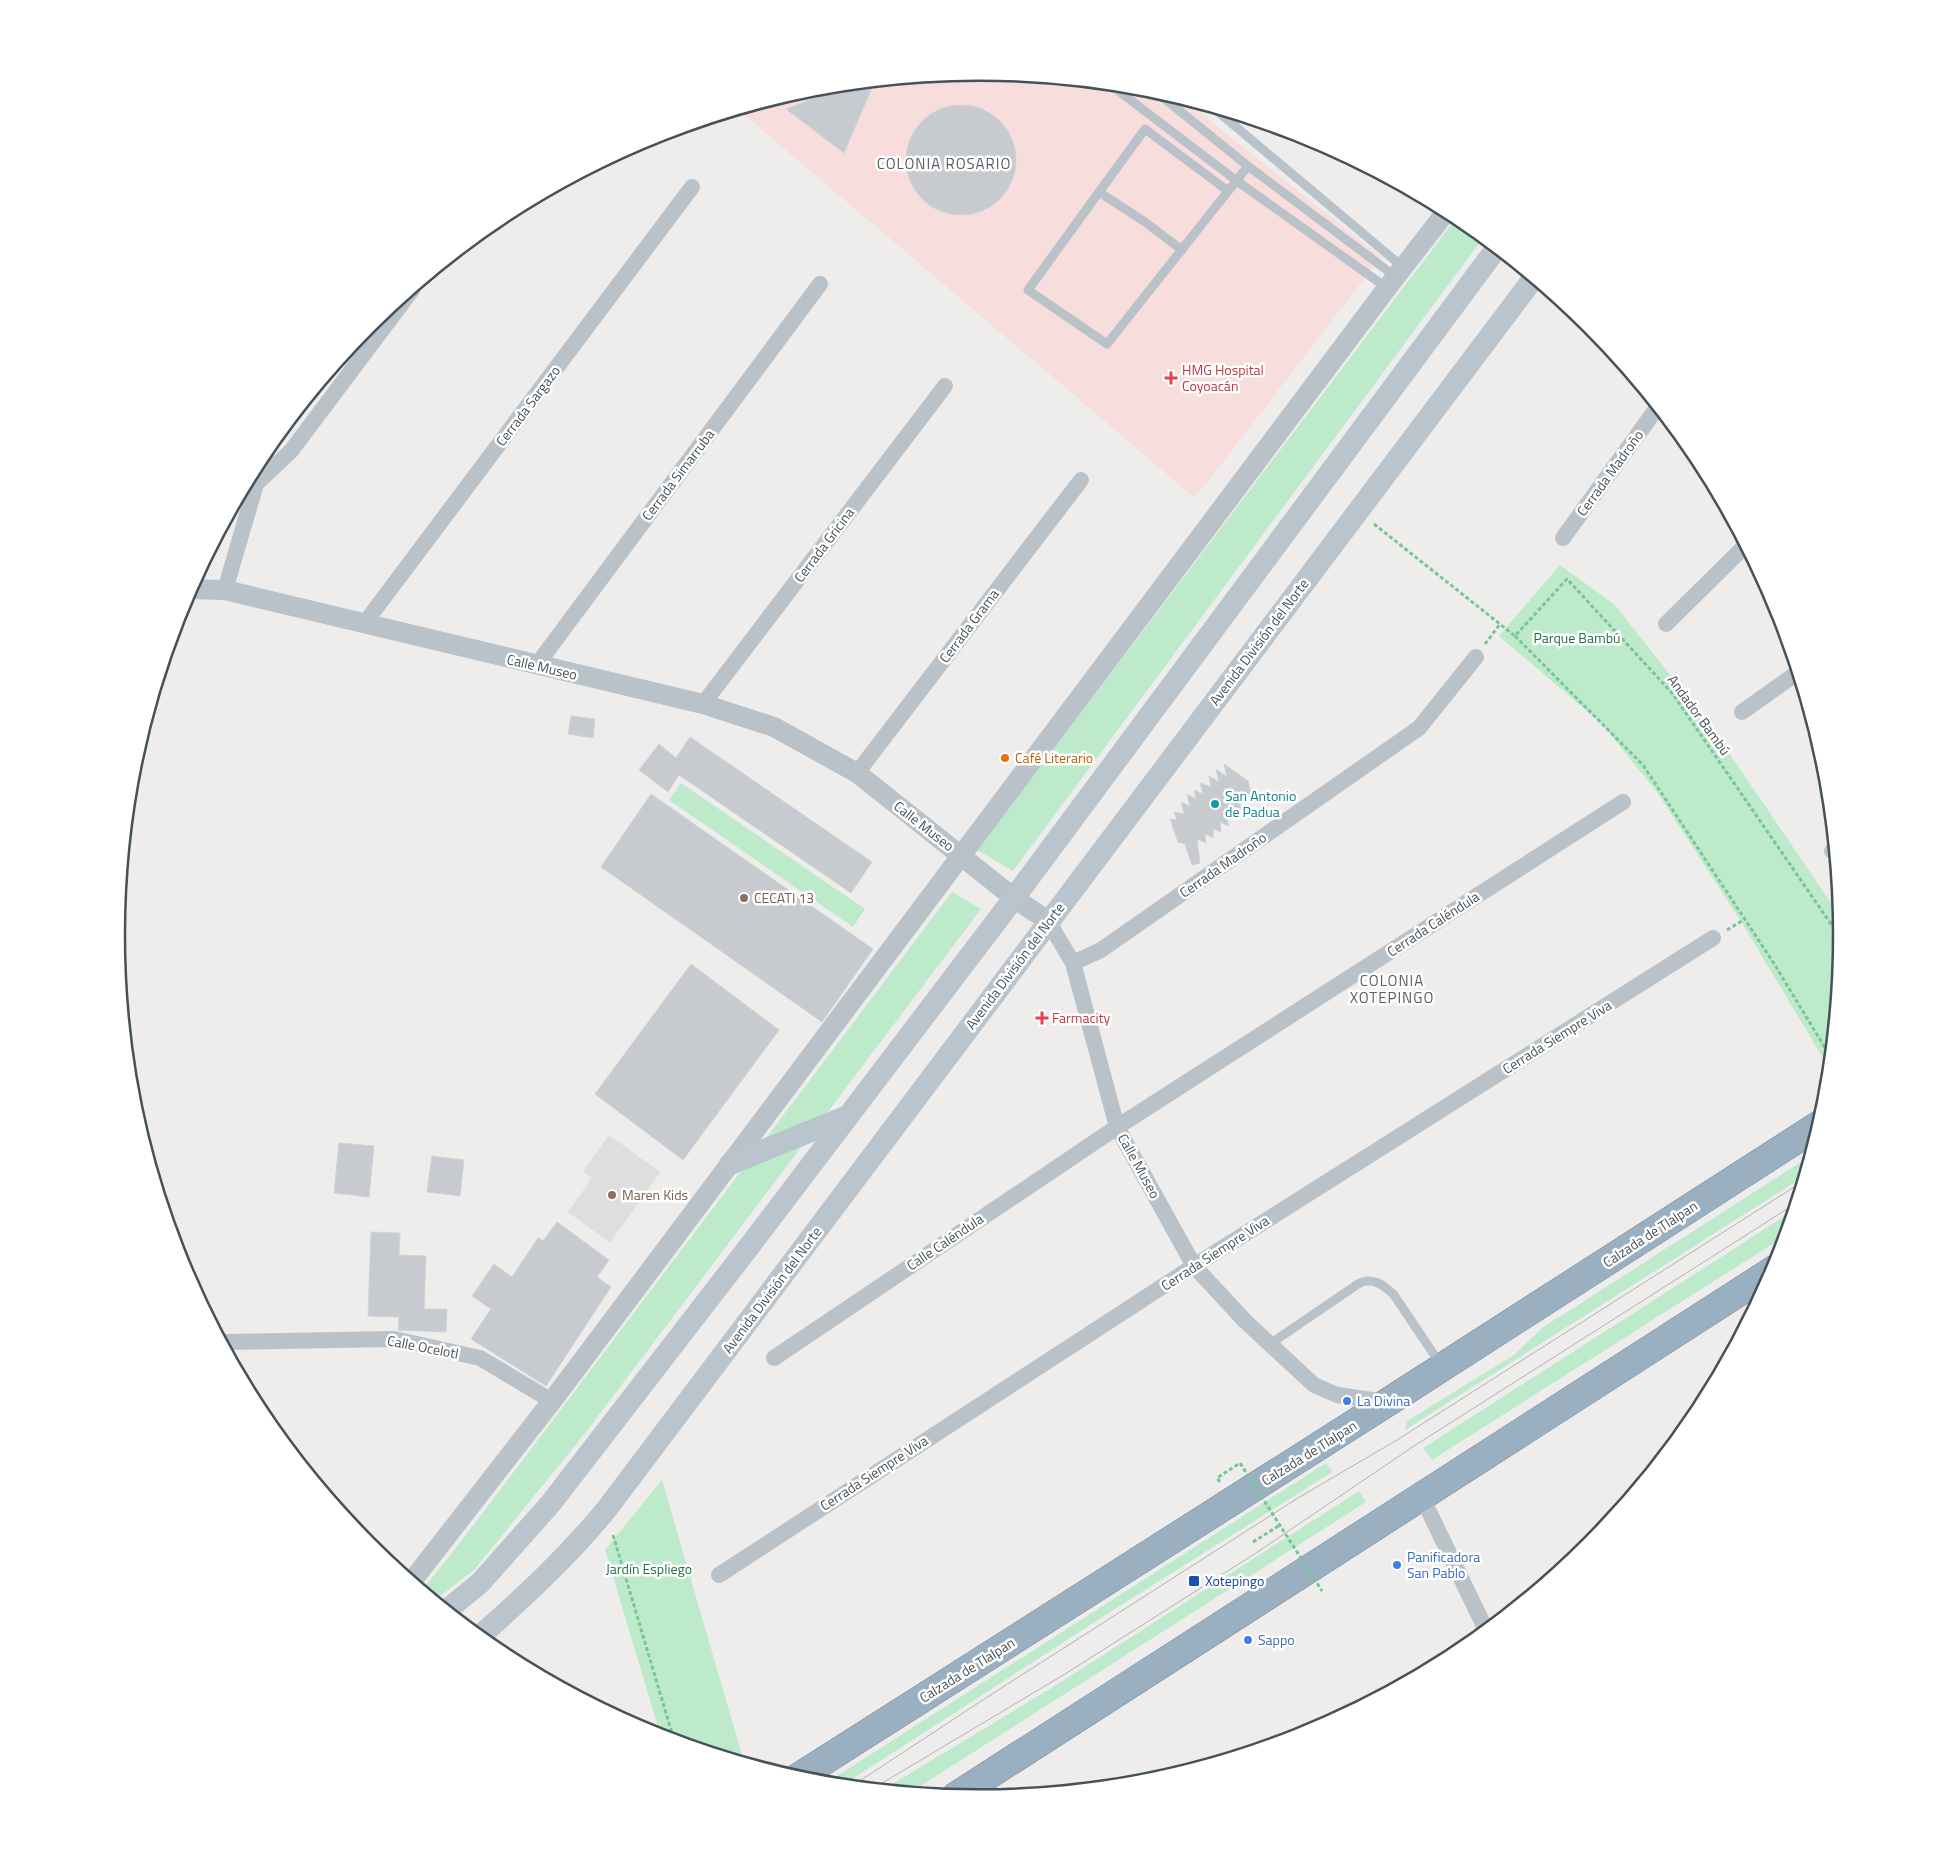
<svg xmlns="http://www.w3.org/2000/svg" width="1958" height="1871" viewBox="0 0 1958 1871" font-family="'Titillium Web',sans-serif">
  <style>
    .education { fill: #e0ddde }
    .medical { fill: #f8dddd }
    .green { fill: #bdeacb }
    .building { fill: #c7cacf; stroke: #d1d3d7 }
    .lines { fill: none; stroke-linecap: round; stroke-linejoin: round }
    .trunk-casing { stroke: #738ea3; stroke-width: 29 }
    .path { stroke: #78c599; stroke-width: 3; stroke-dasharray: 4 2.5; stroke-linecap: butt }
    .service { stroke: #b8c2c8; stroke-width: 9 }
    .minor { stroke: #b8c2c8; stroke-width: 16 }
    .tertiary { stroke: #b8c2c8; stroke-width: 20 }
    .secondary { stroke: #b9c4cd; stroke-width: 22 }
    .trunk { stroke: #9ab0c0; stroke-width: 28 }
    .tram { stroke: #afb2b6; stroke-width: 1 }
    .path-bridge { stroke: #78c599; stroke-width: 3; stroke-dasharray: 4 2.5; stroke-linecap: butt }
    .health-dot { fill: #e0444e; stroke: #fff; stroke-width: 2 }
    .food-dot { fill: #e8710a; stroke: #fff; stroke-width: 2 }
    .culture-dot { fill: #0f9aa8; stroke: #fff; stroke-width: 2 }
    .education-dot { fill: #8d6e63; stroke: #fff; stroke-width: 2 }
    .shop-dot { fill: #3f7fe0; stroke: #fff; stroke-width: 2 }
    .transit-dot { fill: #1a4fb4; stroke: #fff; stroke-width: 2 }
    .labels { text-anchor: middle; stroke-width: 5; stroke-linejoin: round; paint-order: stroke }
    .health-label { font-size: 14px; fill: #be3a42; stroke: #fff; text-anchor: start }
    .street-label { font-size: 14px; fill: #465158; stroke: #fff }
    .park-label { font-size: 14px; fill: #1e7241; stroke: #fff }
    .food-label { font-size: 14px; fill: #c56008; stroke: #fff; text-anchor: start }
    .culture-label { font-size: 14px; fill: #0d838f; stroke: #fff; text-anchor: start }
    .education-label { font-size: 14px; fill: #785e54; stroke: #fff; text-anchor: start }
    .shop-label { font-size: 14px; fill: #366cbe; stroke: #fff; text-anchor: start }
    .transit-label { font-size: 14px; fill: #164399; stroke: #fff; text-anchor: start }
    .neighbourhood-label { font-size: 15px; letter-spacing: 1px; fill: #595d60; stroke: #fff }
    .rim { fill: none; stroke: #465158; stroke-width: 2.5 }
  </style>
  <rect width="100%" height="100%" fill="#efecec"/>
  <polygon class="education" points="609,1135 660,1172 610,1243 568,1212 592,1178 583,1171"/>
  <polygon class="medical" points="979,73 1148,89 1184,100 1381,257 1195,498 740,111 811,89"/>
  <g class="green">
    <polygon points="1457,217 1483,238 1013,871 977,850"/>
    <polygon points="1560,565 1615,605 1712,728 1840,916 1842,936 1829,1068 1742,923 1657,792 1601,723 1499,636"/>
    <polygon points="681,783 865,909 853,927 669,800"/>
    <polygon points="952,892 981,909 586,1432 474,1570 435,1600 422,1590 460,1543"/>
    <polygon points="1809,1157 1803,1177 1405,1430 1407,1421 1514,1355 1542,1328"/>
    <polygon points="1793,1211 1785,1236 1432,1460 1423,1448"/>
    <polygon points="1326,1463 1332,1472 1107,1614 843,1785 826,1783"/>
    <polygon points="662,1480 744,1762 661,1737 605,1550"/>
    <polygon points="1359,1491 1366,1502 911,1792 884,1789 1058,1684"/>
  </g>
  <g class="building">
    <polygon points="874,83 844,153 786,109 849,85"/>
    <circle cx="961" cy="160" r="55"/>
    <polygon points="571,716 595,719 593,738 568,734"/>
    <polygon points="690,737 872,862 851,893 679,775 668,792 639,770 659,744 676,758"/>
    <polygon points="1224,764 1248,781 1251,794 1238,793 1241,810 1233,807 1235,818 1226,816 1229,826 1220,822 1221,832 1213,829 1213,838 1205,834 1206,843 1197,839 1200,863 1192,865 1185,844 1178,842 1170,819 1177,820 1174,812 1184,814 1181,802 1190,806 1187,794 1196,799 1194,790 1203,794 1200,783 1211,787 1209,776 1219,782 1216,769 1227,777"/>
    <polygon points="651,794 873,949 822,1022 601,867"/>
    <polygon points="691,964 779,1030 683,1160 595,1094"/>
    <polygon points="339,1143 374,1146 369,1197 334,1193"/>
    <polygon points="432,1156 464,1160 460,1196 427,1192"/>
    <polygon points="557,1222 609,1260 597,1277 611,1287 546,1386 471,1339 491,1309 472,1296 494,1264 512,1277 538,1238 543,1241"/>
    <polygon points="371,1232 400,1233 399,1255 426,1256 424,1309 447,1309 446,1332 398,1330 399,1317 368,1316"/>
  </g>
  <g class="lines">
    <defs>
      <g id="trunk">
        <polyline points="797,1778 1388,1402 1819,1125"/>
        <polyline points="956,1796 1775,1269"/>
      </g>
    </defs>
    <use href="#trunk" class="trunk-casing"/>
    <g class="path">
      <polyline points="1374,524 1515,636 1567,579 1672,693 1842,940"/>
      <polyline points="1515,636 1643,765 1773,962 1830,1056"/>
      <polyline points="1485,644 1500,624"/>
      <polyline points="1727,930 1745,919"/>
      <polyline points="1220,1482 1217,1478 1240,1463"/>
      <polyline points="613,1535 674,1740"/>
      <polyline points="1253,1542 1280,1525"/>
    </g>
    <g class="service">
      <polyline points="1112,86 1237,181 1387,288"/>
      <polyline points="1155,91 1248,166 1396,277"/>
      <polyline points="1216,110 1404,268"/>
      <polyline points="1099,192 1028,290 1107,344 1248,166"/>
      <polyline points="1182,250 1145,222 1099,192 1145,129 1228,191"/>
      <path d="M1270,1344L1358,1284C1372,1276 1384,1285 1394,1295L1441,1365"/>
    </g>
    <g class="minor">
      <polyline points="257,483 291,451 412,290"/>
      <polyline points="1563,538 1657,408"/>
      <polyline points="225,590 266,450"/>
      <polyline points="364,624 692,187"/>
      <polyline points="1666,624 1745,546"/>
      <polyline points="536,666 820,284"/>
      <polyline points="703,704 945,386"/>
      <polyline points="1742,712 1797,673"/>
      <polyline points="857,773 1081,480"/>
      <polyline points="1832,851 1834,850"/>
      <polyline points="1048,921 1073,963 1117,1127 1194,1266 1245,1321 1314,1385 1337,1395 1386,1402"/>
      <polyline points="1073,963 1101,950 1419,728 1476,657"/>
      <polyline points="223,1342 394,1339 480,1358 552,1401"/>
      <polyline points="774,1358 1117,1127 1623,802"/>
      <polyline points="1421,1495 1486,1630"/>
      <polyline points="719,1575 1194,1266 1713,938"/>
    </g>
    <g class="tertiary">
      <polyline points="190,589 225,590 703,704 774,727 857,773 1014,898 1048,921"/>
      <polyline points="412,1581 552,1401 1387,288 1446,212"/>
    </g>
    <g class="secondary">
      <polyline points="730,1164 848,1116"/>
      <polyline points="447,1610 480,1583 551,1503 748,1248 1014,898 1496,249"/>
      <path d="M479,1637C524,1597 568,1556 606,1510L1533,279"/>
    </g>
    <use href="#trunk" class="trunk"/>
    <g class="tram">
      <polyline points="852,1786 992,1694 1298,1498 1397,1440 1802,1182"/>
      <polyline points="874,1788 1065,1674 1256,1553 1414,1446 1795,1204"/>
    </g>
    <polyline class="path-bridge" points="1240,1463 1322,1591"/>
  </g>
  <g class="health-dot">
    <path d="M1168.5 370.5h5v5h5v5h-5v5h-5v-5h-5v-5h5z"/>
    <path d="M1039.5 1010.5h5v5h5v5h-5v5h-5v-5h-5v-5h5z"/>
  </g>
  <circle class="food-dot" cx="1005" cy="758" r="5"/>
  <circle class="culture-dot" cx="1215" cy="804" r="5"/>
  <g class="education-dot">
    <circle cx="744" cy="898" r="5"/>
    <circle cx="612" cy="1195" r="5"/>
  </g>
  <g class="shop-dot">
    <circle cx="1347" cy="1401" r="5"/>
    <circle cx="1397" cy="1565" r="5"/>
    <circle cx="1248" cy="1640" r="5"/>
  </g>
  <rect class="transit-dot" x="1188" y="1575" width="12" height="12" rx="2.5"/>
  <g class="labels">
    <g class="health-label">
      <text x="1182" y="375">HMG Hospital<tspan x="1182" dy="16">Coyoacán</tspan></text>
      <text x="1052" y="1023">Farmacity</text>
    </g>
    <g class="street-label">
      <text transform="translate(528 406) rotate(-53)" y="5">Cerrada Sargazo</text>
      <text transform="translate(1610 473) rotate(-54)" y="5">Cerrada Madroño</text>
      <text transform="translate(678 475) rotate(-53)" y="5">Cerrada Simarruba</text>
      <text transform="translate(824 545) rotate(-53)" y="5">Cerrada Gricina</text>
      <text transform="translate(969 626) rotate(-53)" y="5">Cerrada Grama</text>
      <text transform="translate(1259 642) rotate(-53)" y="5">Avenida División del Norte</text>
      <text transform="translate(542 667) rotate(13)" y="5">Calle Museo</text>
      <text transform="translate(1699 715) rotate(54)" y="5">Andador Bambú</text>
      <text transform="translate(924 826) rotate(38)" y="5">Calle Museo</text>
      <text transform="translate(1223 865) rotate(-35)" y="5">Cerrada Madroño</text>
      <text transform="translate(1433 924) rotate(-33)" y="5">Cerrada Caléndula</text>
      <text transform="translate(1015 966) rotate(-53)" y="5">Avenida División del Norte</text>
      <text transform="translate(1557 1037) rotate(-32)" y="5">Cerrada Siempre Viva</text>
      <text transform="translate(1139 1166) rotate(61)" y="5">Calle Museo</text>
      <text transform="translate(1650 1234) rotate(-33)" y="5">Calzada de Tlalpan</text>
      <text transform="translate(945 1242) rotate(-34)" y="5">Calle Caléndula</text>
      <text transform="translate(1215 1253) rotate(-33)" y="5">Cerrada Siempre Viva</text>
      <text transform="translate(772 1290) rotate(-53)" y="5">Avenida División del Norte</text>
      <text transform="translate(423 1347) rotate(11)" y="5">Calle Ocelotl</text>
      <text transform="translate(1309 1453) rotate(-32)" y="5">Calzada de Tlalpan</text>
      <text transform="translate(874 1473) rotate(-33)" y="5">Cerrada Siempre Viva</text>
      <text transform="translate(967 1670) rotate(-32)" y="5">Calzada de Tlalpan</text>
    </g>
    <g class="park-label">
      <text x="1577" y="643">Parque Bambú</text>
      <text x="649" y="1574">Jardín Espliego</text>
    </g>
    <g class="food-label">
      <text x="1015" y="763">Café Literario</text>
    </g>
    <g class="culture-label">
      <text x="1225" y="801">San Antonio<tspan x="1225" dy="16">de Padua</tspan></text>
    </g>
    <g class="education-label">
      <text x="754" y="903">CECATI 13</text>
      <text x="622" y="1200">Maren Kids</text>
    </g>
    <g class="shop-label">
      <text x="1357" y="1406">La Divina</text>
      <text x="1407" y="1562">Panificadora<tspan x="1407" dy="16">San Pablo</tspan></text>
      <text x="1258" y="1645">Sappo</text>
    </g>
    <g class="transit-label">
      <text x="1205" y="1586">Xotepingo</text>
    </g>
    <g class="neighbourhood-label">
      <text x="944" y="169">COLONIA ROSARIO</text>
      <text x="1392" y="986">COLONIA<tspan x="1392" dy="17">XOTEPINGO</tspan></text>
    </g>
  </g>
  <path d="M0 0H1958V1871H0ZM125 935a854 854 0 1 1 1708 0a854 854 0 1 1-1708 0Z" fill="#fff" fill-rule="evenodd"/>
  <path class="rim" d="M125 935a854 854 0 1 1 1708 0a854 854 0 1 1-1708 0Z"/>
</svg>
